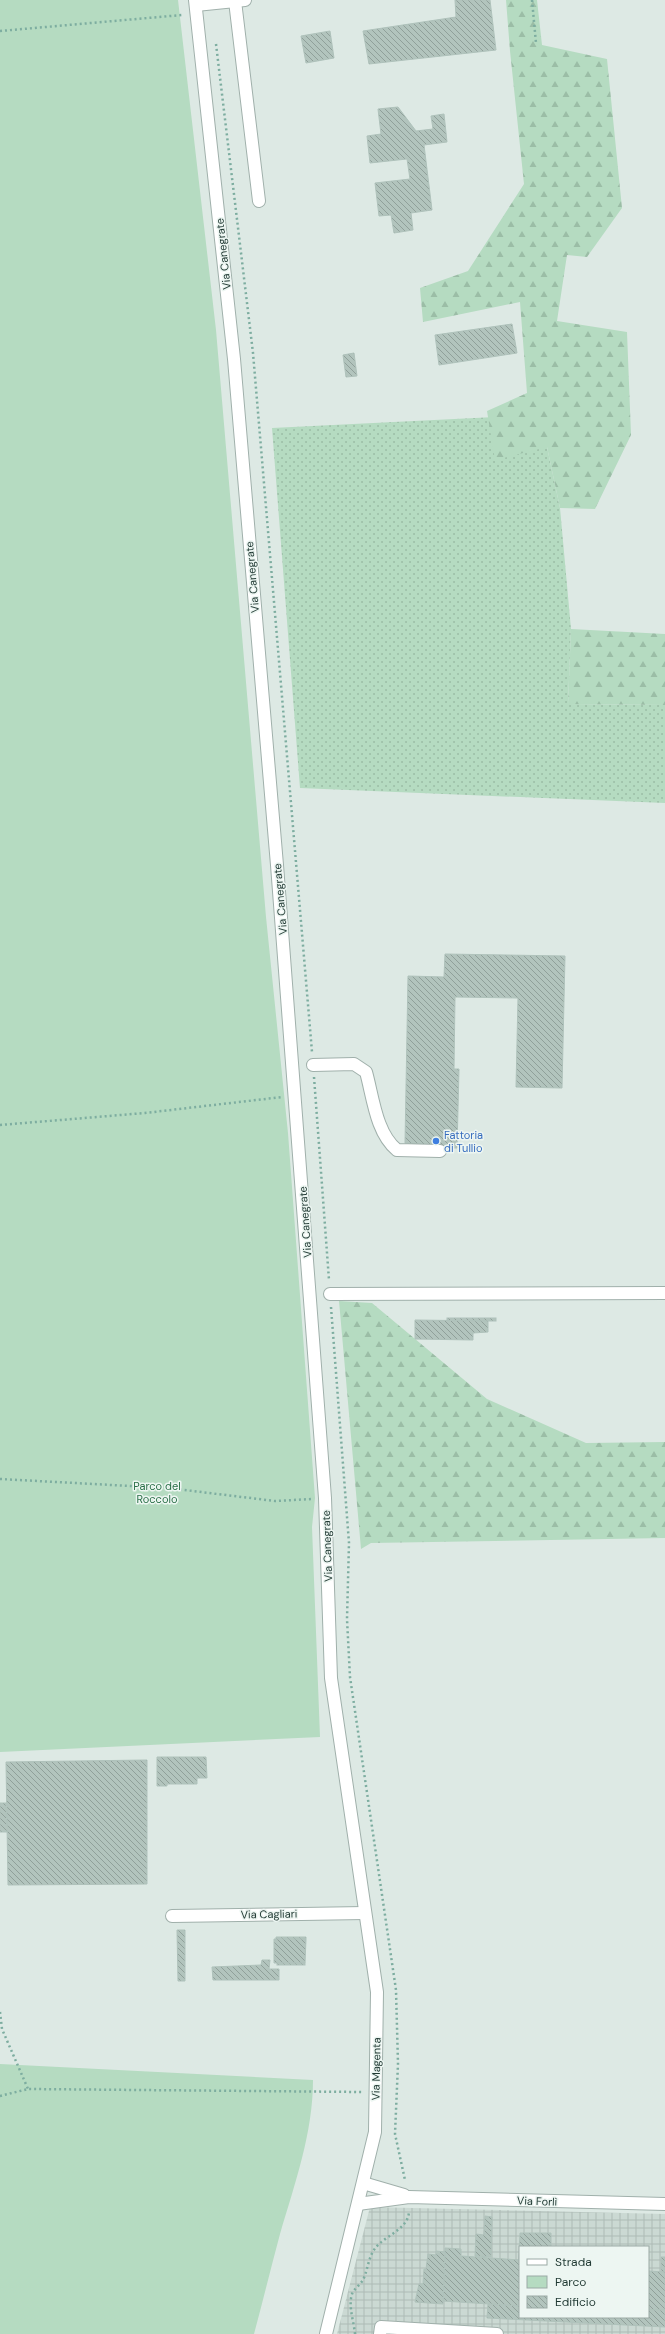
<svg xmlns="http://www.w3.org/2000/svg" width="665" height="2334" viewBox="0 0 665 2334" font-family="'DM Sans',sans-serif">
  <style>
    .industrial { fill: url(#industrial-grid); fill-rule: evenodd }
    .grass { fill: url(#grass-dots) }
    .forest { fill: url(#forest-firs) }
    .park { fill: #b5dbc1 }
    .building { fill: url(#building-back-hatch); stroke: #afc2bb }
    .lines { fill: none; stroke-linecap: round; stroke-linejoin: round }
    .minor-casing { stroke: #a0b0ab; stroke-width: 14 }
    .path { stroke: #7dada0; stroke-width: 2.5; stroke-dasharray: 2 3; stroke-linecap: butt }
    .minor { stroke: #fff; stroke-width: 12 }
    .shop-dot { fill: #3f7fe0; stroke: #edf6f2; stroke-width: 1.5 }
    .labels { text-anchor: middle; stroke-width: 3; stroke-linejoin: round; paint-order: stroke }
    .street-label { font-size: 11px; fill: #1f3832; stroke: #edf6f2 }
    .shop-label { font-size: 11px; fill: #366cbe; stroke: #edf6f2; text-anchor: start }
    .park-label { font-size: 11px; fill: #296f47; stroke: #edf6f2 }
  </style>
  <defs>
    <pattern id="industrial-grid" width="8" height="8" patternUnits="userSpaceOnUse"><rect width="8" height="8" fill="#cbd9d3"/><path d="M0 4h8M4 0v8" fill="none" stroke="#aebbb6"/></pattern>
    <pattern id="grass-dots" width="8" height="8" patternUnits="userSpaceOnUse"><rect width="8" height="8" fill="#b5dbc1"/><path d="M2 2h.1M6 6h.1" fill="none" stroke="#9bbda6" stroke-width="1.8" stroke-linecap="round"/></pattern>
    <pattern id="forest-firs" width="22" height="20" patternUnits="userSpaceOnUse"><rect width="22" height="20" fill="#b5dbc1"/><path d="M5 1l3.5 6h-7zM16 11l3.5 6h-7z" fill="#9bbda6"/></pattern>
    <pattern id="building-back-hatch" width="6" height="6" patternUnits="userSpaceOnUse"><rect width="6" height="6" fill="#b2c4bd"/><path d="M-1 5l2 2M0 0l6 6M5-1l2 2" fill="none" stroke="#90a09a"/></pattern>
  </defs>
  <rect width="100%" height="100%" fill="#dde9e4"/>
  <path class="industrial" d="M370,2207L665,2214V2334H337ZM520,2247H648V2317H520Z"/>
  <polygon class="grass" points="495,417 547,447 560,508 571,629 568,704 665,705 665,803 300,788 272,428"/>
  <g class="forest">
    <polygon points="506,0 537,0 542,45 607,59 622,208 587,257 567,255 557,321 627,332 631,435 595,509 560,508 547,447 495,460 487,411 527,393 520,302 423,322 420,288 468,271 524,184 510,51"/>
    <polygon points="571,629 665,634 665,705 568,704"/>
    <polygon points="339,1301 372,1303 487,1399 586,1443 665,1442 665,1538 371,1543 361,1549"/>
  </g>
  <g class="park">
    <polygon points="0,0 178,0 216,330 266,917 288,1133 315,1498 312,1527 320,1737 0,1752"/>
    <path d="M0,2064L313,2080C313,2133 295,2183 280,2234C271,2267 263,2301 254,2334H0Z"/>
  </g>
  <g class="building">
    <polygon points="455,0 490,0 496,50 369,64 363,31 456,17"/>
    <polygon points="330,31 334,58 306,63 301,36"/>
    <polygon points="398,107 416,131 433,129 431,116 444,114 447,142 424,145 432,210 411,213 413,230 394,233 391,215 379,216 375,183 410,179 407,159 370,163 367,136 381,134 378,109"/>
    <polygon points="512,324 517,353 439,365 435,335"/>
    <polygon points="354,353 357,376 346,377 343,355"/>
    <polygon points="445,954 565,956 562,1088 516,1087 518,998 455,997 454,1069 459,1069 457,1148 421,1148 421,1144 405,1143 408,976 444,977"/>
    <rect x="447" y="1318" width="49" height="3"/>
    <polygon points="415,1320 488,1321 488,1332 473,1333 473,1340 415,1339"/>
    <polygon points="157,1757 206,1757 207,1778 197,1778 197,1784 167,1784 167,1786 157,1786"/>
    <polygon points="147,1760 147,1884 8,1885 6,1762"/>
    <polygon points="0,1803 6,1803 7,1832 0,1832"/>
    <polygon points="177,1930 185,1930 185,1981 178,1981"/>
    <polygon points="276,1937 306,1937 306,1939 276,1940"/>
    <polygon points="274,1939 306,1939 305,1963 274,1963"/>
    <polygon points="262,1960 270,1960 269,1969 279,1969 279,1980 213,1980 212,1967 261,1965"/>
    <rect x="277" y="1963" width="28" height="2"/>
    <polygon points="485,2216 492,2217 491,2257 475,2256 476,2234 484,2235"/>
    <polygon points="520,2233 551,2233 551,2247 520,2247 519,2259"/>
    <polygon points="445,2248 461,2249 461,2256 520,2260 520,2306 443,2301"/>
    <polygon points="436,2251 445,2252 443,2304 415,2302 419,2284 423,2284 424,2269 426,2269 428,2254 436,2255"/>
    <rect x="661" y="2257" width="4" height="15"/>
    <polygon points="648,2271 665,2272 665,2310 648,2310"/>
    <polygon points="488,2304 520,2306 520,2317 648,2317 648,2310 665,2310 665,2327 487,2318"/>
  </g>
  <g class="lines">
    <defs>
      <g id="minor">
        <polyline points="195,0 234,359 277,865 325,1498 331,1678 377,1992 375,2132 326,2334"/>
        <polyline points="235,1 259,201"/>
        <polyline points="196,5 245,0"/>
        <path d="M313,1065L354,1064L366,1072C373,1097 376,1133 397,1150L440,1151"/>
        <polyline points="330,1294 665,1293"/>
        <polyline points="172,1916 365,1913"/>
        <polyline points="363,2183 404,2195"/>
        <polyline points="358,2204 409,2197 665,2204"/>
        <polyline points="380,2334 381,2327 497,2334"/>
      </g>
    </defs>
    <use href="#minor" class="minor-casing"/>
    <g class="path">
      <polyline points="532,0 536,43"/>
      <polyline points="0,31 182,15"/>
      <polyline points="216,44 253,353 312,1052"/>
      <polyline points="314,1077 329,1280"/>
      <polyline points="0,1125 145,1113 282,1097"/>
      <polyline points="331,1307 349,1543 347,1619 350,1677 396,1990 398,2064 395,2134 405,2180"/>
      <polyline points="0,1479 168,1488 275,1501 312,1499"/>
      <polyline points="0,2012 2,2029 28,2089"/>
      <polyline points="0,2096 28,2089 363,2092"/>
      <path d="M355,2334C354,2322 348,2306 352,2294C354,2289 360,2285 363,2280C369,2267 368,2254 379,2244C390,2234 409,2227 409,2211"/>
    </g>
    <use href="#minor" class="minor"/>
  </g>
  <circle class="shop-dot" cx="436" cy="1141" r="4"/>
  <g class="labels">
    <g class="street-label">
      <text transform="translate(223 254) rotate(-96)" y="4">Via Canegrate</text>
      <text transform="translate(252 577) rotate(-95)" y="4">Via Canegrate</text>
      <text transform="translate(280 899) rotate(-95)" y="4">Via Canegrate</text>
      <text transform="translate(305 1222) rotate(-94)" y="4">Via Canegrate</text>
      <text transform="translate(327 1546) rotate(-92)" y="4">Via Canegrate</text>
      <text transform="translate(269 1914) rotate(-1)" y="4">Via Cagliari</text>
      <text transform="translate(376 2069) rotate(-89)" y="4">Via Magenta</text>
      <text transform="translate(537 2201) rotate(2)" y="4">Via Forlì</text>
    </g>
    <g class="shop-label">
      <text x="444" y="1139">Fattoria<tspan x="444" dy="13">di Tullio</tspan></text>
    </g>
    <g class="park-label">
      <text x="157" y="1490">Parco del<tspan x="157" dy="13">Roccolo</tspan></text>
    </g>
  </g>
  <rect x="519" y="2246" width="130" height="72" fill="#edf6f2" stroke="#9baaa5"/>
  <rect x="527" y="2259" width="20" height="6" fill="#ffffff" stroke="#9baaa5"/>
  <text x="555" y="2266" font-size="12" fill="#1f3832">Strada</text>
  <rect x="527" y="2276" width="20" height="12" fill="#b5dbc1" stroke="#9baaa5"/>
  <text x="555" y="2286" font-size="12" fill="#1f3832">Parco</text>
  <rect x="527" y="2296" width="20" height="12" fill="url(#building-back-hatch)" stroke="#9baaa5"/>
  <text x="555" y="2306" font-size="12" fill="#1f3832">Edificio</text>
</svg>
